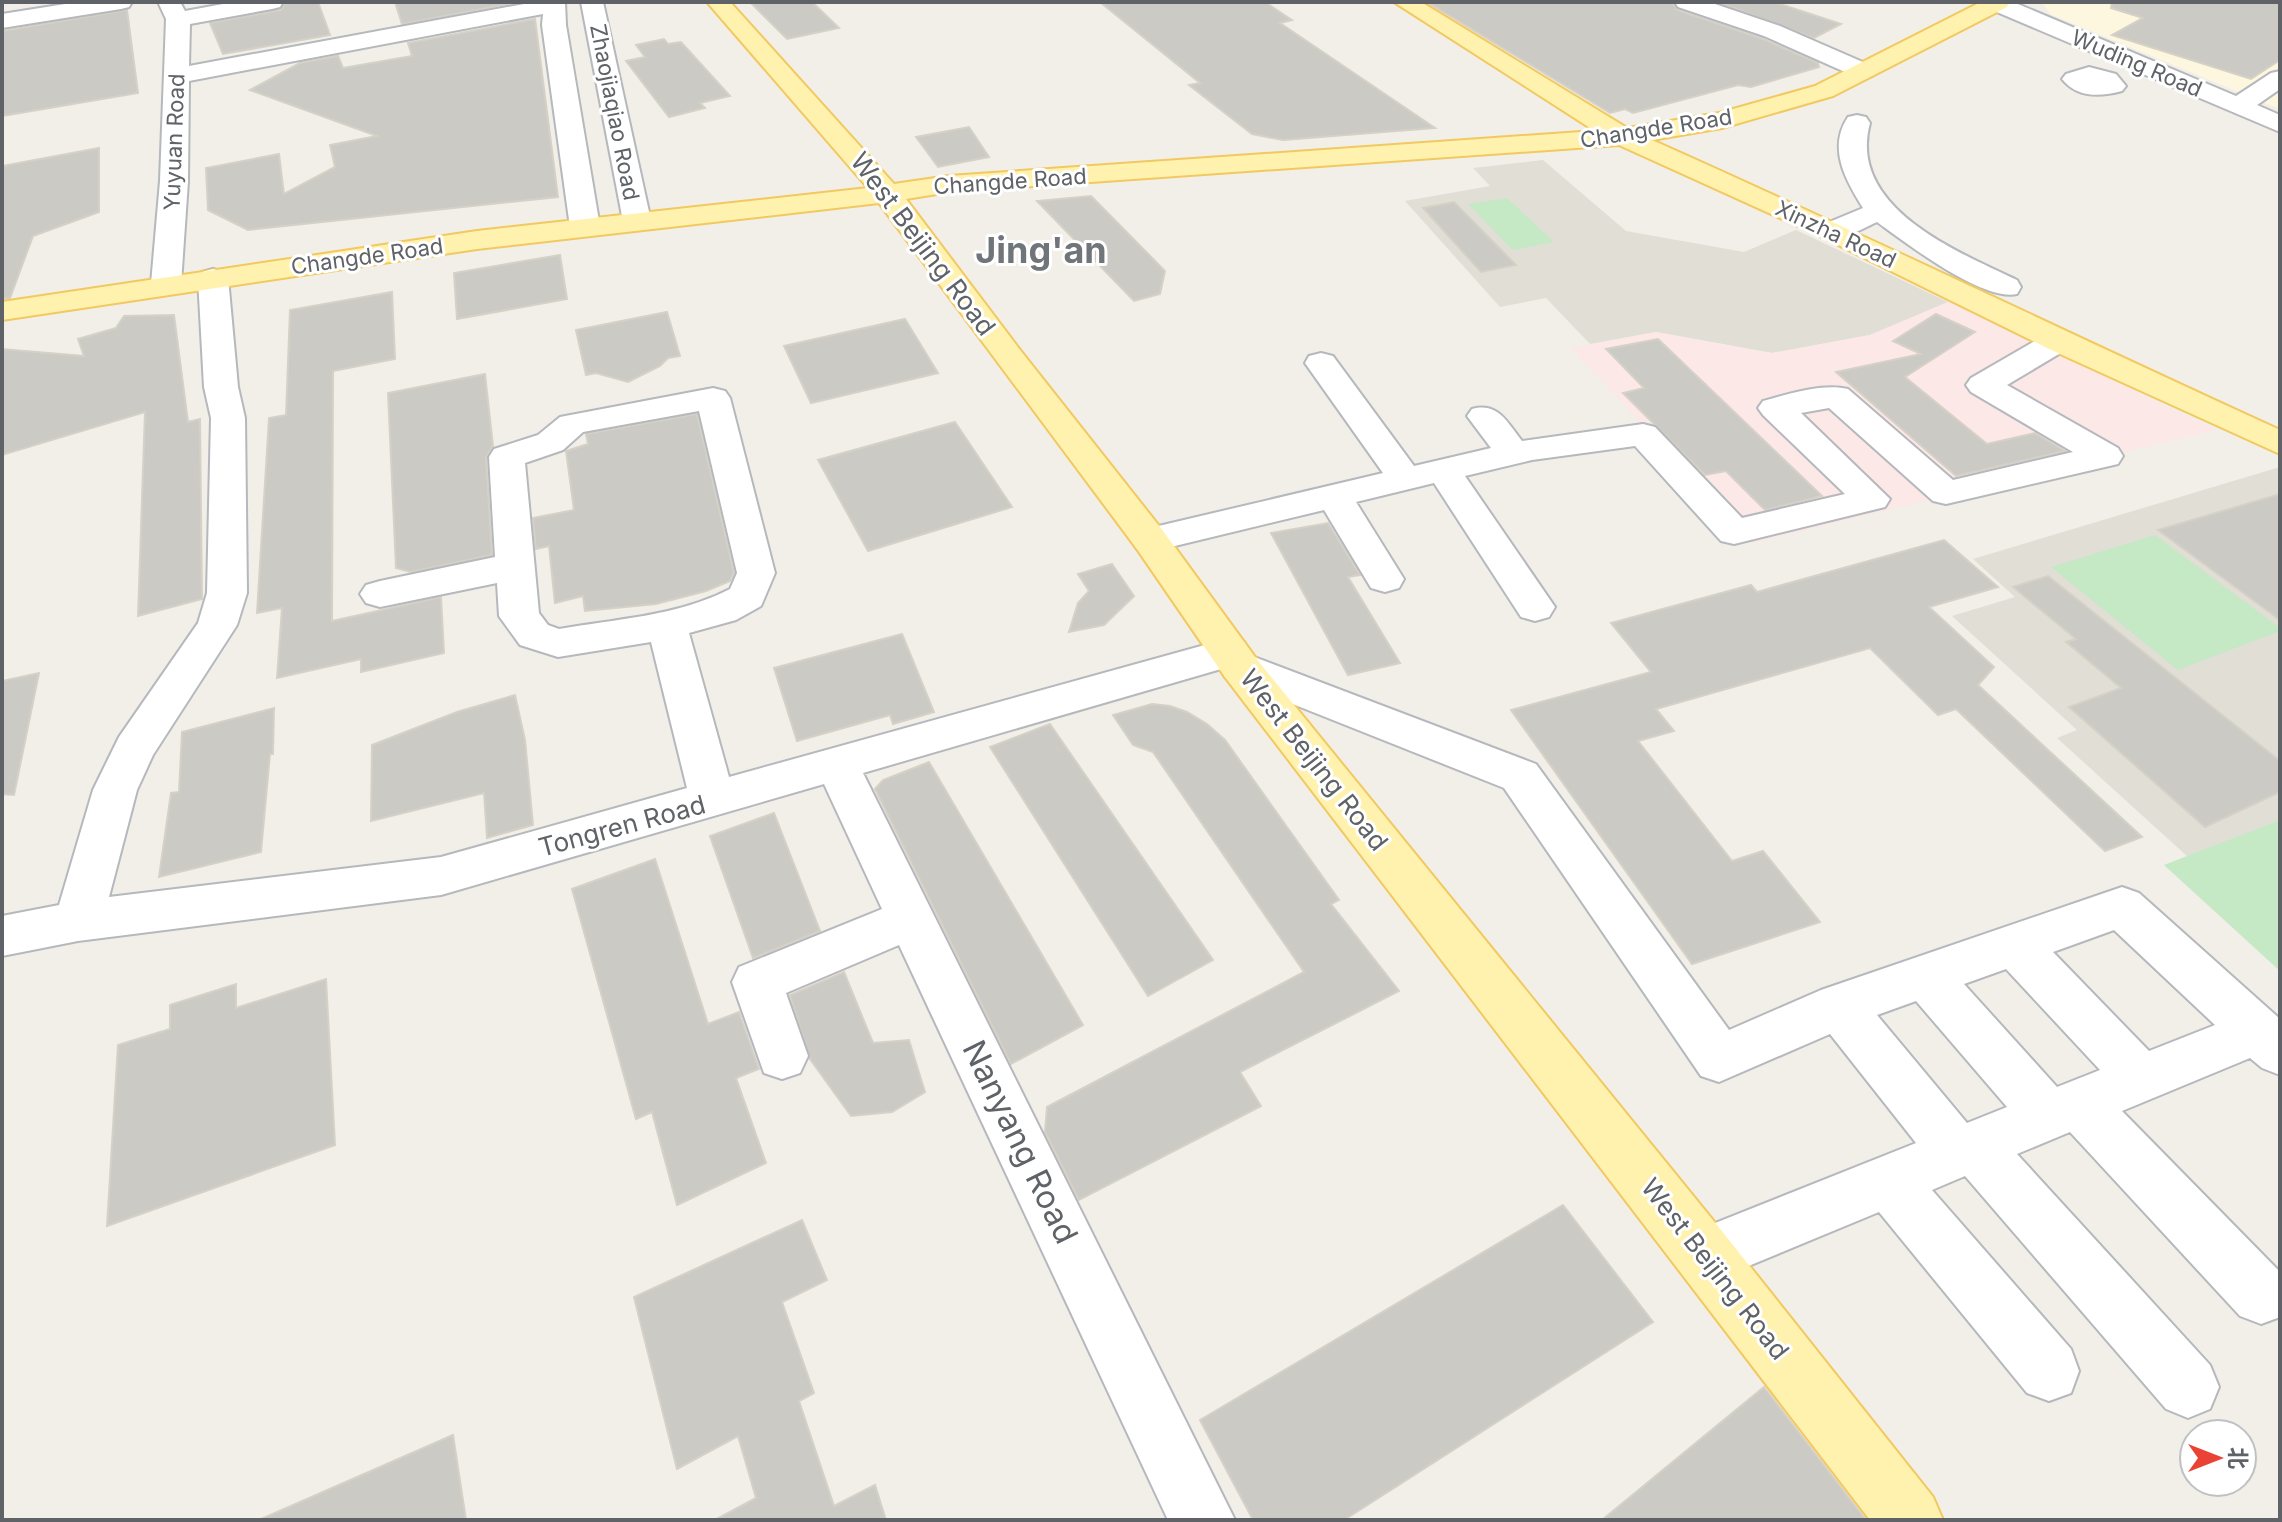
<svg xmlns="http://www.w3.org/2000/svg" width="2282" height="1522" viewBox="0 0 2282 1522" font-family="Inter,'Noto Sans SC',sans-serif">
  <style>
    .commercial { fill: #fef7e0 }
    .education { fill: #e1ded6 }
    .medical { fill: #fce8e6 }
    .green { fill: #c5e8c5 }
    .building { fill: #cccac5; stroke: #d6d1c6; stroke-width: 2 }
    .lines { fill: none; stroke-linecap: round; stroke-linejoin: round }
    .minor-casing { stroke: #b5b8bc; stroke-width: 4 }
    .major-casing { stroke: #f2c960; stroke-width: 4 }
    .minor { fill: #fff; fill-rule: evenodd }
    .major { fill: #fff2af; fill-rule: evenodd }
    .labels { text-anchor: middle; stroke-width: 6; stroke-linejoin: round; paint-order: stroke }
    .far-street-label { font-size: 22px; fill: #5f6368; stroke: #fff }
    .street-label { font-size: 26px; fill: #5f6368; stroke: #fff }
    .near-street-label { font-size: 32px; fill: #5f6368; stroke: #fff }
    .far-town-label { font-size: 36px; font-weight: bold; fill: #70757a; stroke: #fff }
  </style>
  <rect width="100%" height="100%" fill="#f1efe8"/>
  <polygon class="commercial" points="2042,2 2280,2 2280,109 2050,14"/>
  <g class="education">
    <polygon points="1543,160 1626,231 1744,252 1796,230 1948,302 1870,335 1772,353 1656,332 1590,344 1546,298 1500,307 1405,201 1490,186 1473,168"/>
    <polygon points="2280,467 2280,820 2188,857 2057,738 2077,730 1952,616 2015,597 1973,559"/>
  </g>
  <polygon class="medical" points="1948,302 2216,430 1753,543 1571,348 1656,332 1772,353 1870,335"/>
  <g class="green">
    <polygon points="1507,198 1554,242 1513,250 1468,204"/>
    <polygon points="2155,535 2280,628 2280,631 2178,670 2051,567"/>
    <polygon points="2280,820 2280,971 2164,865"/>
  </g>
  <g class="building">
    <polygon points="286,2 318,2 330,35 223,54 210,23 281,10"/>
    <polygon points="395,2 518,2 402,24"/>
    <polygon points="750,2 812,2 839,28 787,39"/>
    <polygon points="1100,2 1265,2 1292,20 1280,23 1435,128 1283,140 1252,134 1189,85 1200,83"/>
    <polygon points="1427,2 1672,2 1677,10 1763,39 1818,63 1819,67 1751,87 1738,85 1633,113 1625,109 1610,113"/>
    <polygon points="1718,2 1774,2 1841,24 1814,38"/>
    <polygon points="2112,2 2280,2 2280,60 2251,79 2112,35 2143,18 2111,8"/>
    <polygon points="127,10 138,93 2,116 2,31"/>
    <polygon points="535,19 558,197 248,230 208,210 206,168 279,154 284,194 335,167 330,145 377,136 250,90 300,63 338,56 343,68 412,56 408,43"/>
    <polygon points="664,39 668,44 681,42 730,96 700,103 705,108 669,117 626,61 645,57 636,45"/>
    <polygon points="969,127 989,157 938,167 916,137"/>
    <polygon points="99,148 99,212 33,236 10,298 2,299 2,166"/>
    <polygon points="1091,196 1165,271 1160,294 1134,301 1037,201"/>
    <polygon points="1454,202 1516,265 1481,272 1423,208"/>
    <polygon points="560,255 567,299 457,319 454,273"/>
    <polygon points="392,292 395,359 333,371 332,621 441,597 444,653 361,672 361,659 277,678 282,608 257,613 269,418 286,415 290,310"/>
    <polygon points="667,312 680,356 668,358 660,366 628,382 596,373 586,375 576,330"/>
    <polygon points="1936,314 1975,332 1905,377 1987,444 2035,433 2065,451 1956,476 1836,372 1921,354 1893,341"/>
    <polygon points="174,315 188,422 200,419 202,599 138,616 145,412 2,455 2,349 84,356 78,339 116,328 124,316"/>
    <polygon points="905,319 938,373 811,403 784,346"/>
    <polygon points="1658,339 1776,452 1822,496 1765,510 1726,471 1705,475 1623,393 1644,388 1606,349"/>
    <polygon points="485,374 493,446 486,457 492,555 411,572 396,568 388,393"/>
    <polygon points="697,414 734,573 730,581 706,591 656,604 585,611 583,596 555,603 549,546 536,549 533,518 574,510 566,451 588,444 586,434"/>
    <polygon points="955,422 1012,507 868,551 818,460"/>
    <polygon points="2280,494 2280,620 2158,530"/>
    <polygon points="1328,523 1360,575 1348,577 1400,663 1348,675 1271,533"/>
    <polygon points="1944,540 1998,587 1929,607 1994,667 1978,685 2142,837 2105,851 1956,709 1938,715 1870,648 1656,709 1674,731 1638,741 1732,861 1763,851 1820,922 1692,964 1511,710 1651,672 1611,623 1751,585 1757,592"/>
    <polygon points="1112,564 1134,596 1104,625 1069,632 1078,603 1089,591 1078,574"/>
    <polygon points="2048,576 2280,761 2280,792 2205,827 2069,707 2121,688 2066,642 2076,639 2013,587"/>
    <polygon points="902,634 934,712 893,724 890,715 797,741 774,668"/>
    <polygon points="39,673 14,795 2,794 2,681"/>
    <polygon points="515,695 525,740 533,825 487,838 484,793 371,821 372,745 457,712"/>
    <polygon points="1152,704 1170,706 1187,712 1207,724 1225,740 1339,900 1331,904 1399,991 1240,1072 1261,1106 1079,1200 1045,1132 1047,1107 1304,972 1153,752 1133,745 1113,715"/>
    <polygon points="274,708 273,754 270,754 261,852 159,877 171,793 179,792 182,732"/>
    <polygon points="1050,724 1213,960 1148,996 990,747"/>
    <polygon points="929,762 1083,1025 1011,1064 875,789 883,780"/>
    <polygon points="774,813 820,931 753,958 710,836"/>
    <polygon points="655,859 708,1024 739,1012 759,1069 736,1078 766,1163 677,1205 652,1112 636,1119 572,889"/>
    <polygon points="844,972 873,1043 909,1040 925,1092 892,1112 851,1116 810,1059 790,995"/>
    <polygon points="326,979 335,1145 107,1226 118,1045 170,1029 170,1005 236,984 236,1008"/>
    <polygon points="1563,1205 1653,1322 1344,1520 1253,1520 1200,1420"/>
    <polygon points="802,1220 827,1280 782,1302 814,1393 799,1401 834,1506 875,1485 886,1520 715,1520 756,1498 738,1436 677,1469 634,1297"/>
    <polygon points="1764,1387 1866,1520 1602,1520"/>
    <polygon points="453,1435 466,1520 259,1520"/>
  </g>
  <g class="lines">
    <defs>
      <g id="minor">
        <polygon points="78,2 132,2 129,7 121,9 2,28 2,14"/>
        <polygon points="158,2 180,2 185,11 234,2 283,2 280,7 272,9 190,24 189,66 535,2 565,2 566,25 600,227 595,233 585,236 575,233 570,227 542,25 543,14 189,81 188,181 181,284 177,291 166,293 155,291 151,284 160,181 166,19"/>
        <polygon points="581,2 603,2 651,221 647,227 637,230 627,227 623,221"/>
        <polygon points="1675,2 1709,2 1780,26 1872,66 1875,71 1872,76 1854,76 1764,36 1678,7"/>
        <polygon points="1982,2 2013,2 2236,96 2271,73 2280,71 2280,89 2257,105 2280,115 2280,132 1985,7"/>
        <path d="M2089,67L2116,74L2126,86L2122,91C2100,97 2077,98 2062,79L2066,74Z"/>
        <path d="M1857,115L1866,117L1870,123C1847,207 1956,251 2017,280L2021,287L2017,294C1983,302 1906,243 1877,222C1860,230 1841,242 1822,237L1817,231L1822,225L1863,208C1846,181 1827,148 1848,117Z"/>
        <path d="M213,269L224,272L228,278L238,387L245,418L247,593L237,625L153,755L137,790L109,897L441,857L687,788L651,642L558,657L520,645L499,616L497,583L380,607L366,603L360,594L366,585L380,581L495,557L489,457L494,449L538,435L560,417L713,388L725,391L730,398L775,573L761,606L736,620L689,633L729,777L1230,638L1244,642L1250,652L1249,655L1536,764L1729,1030L1821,990L2122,887L2139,893L2280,1019V1075L2262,1068L2250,1058L2122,1111L2280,1272V1317L2261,1324L2240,1316L2070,1132L2017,1154L2210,1365L2219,1387L2210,1409L2188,1418L2166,1409L1965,1176L1932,1190L2071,1349L2079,1371L2071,1393L2049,1401L2027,1393L1879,1212L1705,1284L1685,1275L1676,1255L1685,1235L1916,1143L1830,1034L1719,1082L1701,1076L1504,788L1225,677L1221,669L863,773L1235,1520H1168L899,945L786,993L808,1056L800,1073L782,1079L764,1073L732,982L739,967L882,909L824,784L441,895L78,941L2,956V916L59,905L93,790L119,737L198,623L207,593L211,418L204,387L198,278L202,272ZM699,411L737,573L730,589C678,616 616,619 559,629L548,625L539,613L525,463L563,450L583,432ZM2114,930L2215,1025L2149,1051L2053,952ZM2006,969L2100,1070L2057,1087L1964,984ZM1916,1001L2007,1107L1967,1123L1877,1015Z"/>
        <path d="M2058,331L2069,334L2074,341L2069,348L2007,385L2118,448L2123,456L2118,464L1946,504L1933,501L1829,408L1801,413L1890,499L1885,507L1734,544L1721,541L1635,446L1532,460L1465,476L1555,607L1549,617L1535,621L1521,617L1434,483L1356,502L1404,579L1399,588L1385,592L1371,588L1324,510L1150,552L1137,549L1131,540L1137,531L1150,528L1383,473L1305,363L1309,356L1321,353L1333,356L1414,466L1491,448L1467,416L1472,409C1498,402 1507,422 1522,441L1643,424L1655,427L1742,518L1845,494L1763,415L1758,408L1763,401C1788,394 1823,383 1848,389L1953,480L2073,452L1971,392L1966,385L1971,378L2047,334Z"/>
      </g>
      <path id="major" d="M707,2H730L894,184L949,176L1595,131L1394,2H1421L1627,128L1719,113L1815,86L1981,2H2010L2007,7L1833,96L1722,128L1652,140C1863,234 2070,334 2280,430V454L2047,348L1822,237L1619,145L949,192L906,199L1020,350L1163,531L1255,657L1725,1235L1933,1497L1943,1520H1870L1225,677L1137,549L879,203L477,249L2,320V302L477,231L868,188Z"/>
    </defs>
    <use href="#minor" class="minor-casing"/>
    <use href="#major" class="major-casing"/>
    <use href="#minor" class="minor"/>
    <use href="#major" class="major"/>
  </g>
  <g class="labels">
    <g class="far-street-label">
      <text transform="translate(2137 63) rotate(23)" y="8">Wuding Road</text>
      <text transform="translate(615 112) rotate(79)" y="8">Zhaojiaqiao Road</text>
      <text transform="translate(1656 128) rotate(-9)" y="8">Changde Road</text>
      <text transform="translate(174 142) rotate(-88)" y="8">Yuyuan Road</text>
      <text transform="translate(1010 181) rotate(-4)" y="8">Changde Road</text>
      <text transform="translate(1836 234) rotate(25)" y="8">Xinzha Road</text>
      <text transform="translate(367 256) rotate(-8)" y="8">Changde Road</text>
    </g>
    <g class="street-label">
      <text transform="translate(923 244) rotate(53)" y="9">West Beijing Road</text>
      <text transform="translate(1314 760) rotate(52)" y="9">West Beijing Road</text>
      <text transform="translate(622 826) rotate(-15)" y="9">Tongren Road</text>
      <text transform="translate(1715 1269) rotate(52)" y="9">West Beijing Road</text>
    </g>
    <g class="near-street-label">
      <text transform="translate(1020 1142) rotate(64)" y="11">Nanyang Road</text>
    </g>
    <g class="far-town-label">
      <text x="1041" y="263">Jing'an</text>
    </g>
  </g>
  <rect width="2282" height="1522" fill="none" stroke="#5f6368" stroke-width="8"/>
  <g transform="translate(2218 1458) rotate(90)"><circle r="38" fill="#ffffff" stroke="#bfc1c3" stroke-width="2"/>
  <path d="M0-6L14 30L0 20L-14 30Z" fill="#ea4335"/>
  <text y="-12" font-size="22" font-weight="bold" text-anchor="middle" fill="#5f6368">北</text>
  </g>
</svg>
